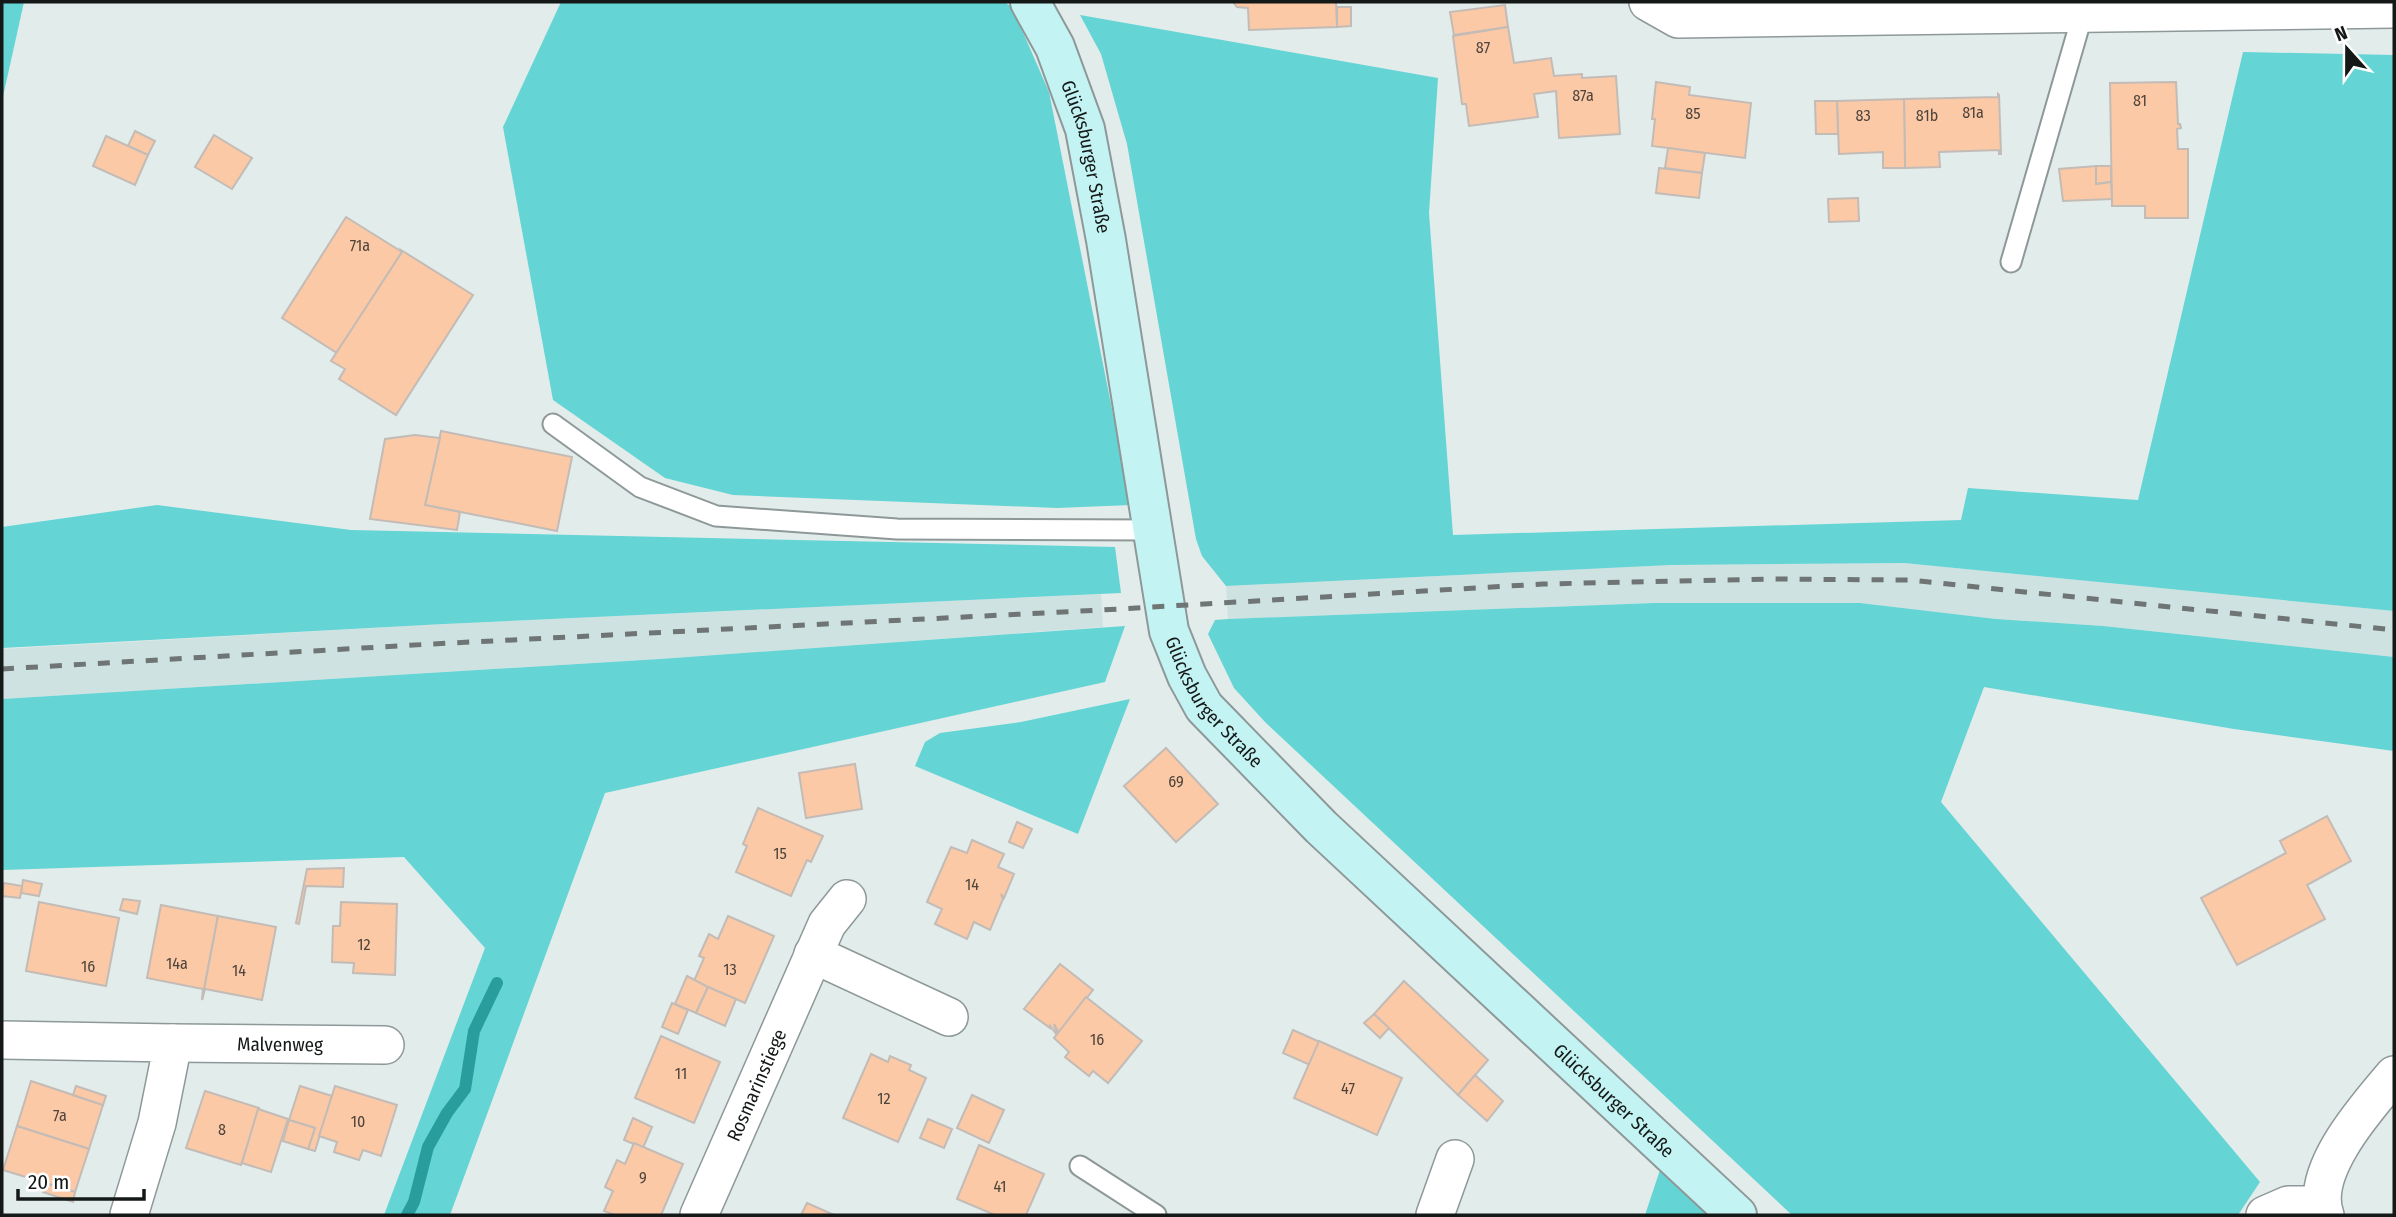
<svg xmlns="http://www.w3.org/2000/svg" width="2396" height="1217" viewBox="0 0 2396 1217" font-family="'Fira Sans Condensed',sans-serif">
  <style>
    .built { fill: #cee2e2 }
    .green { fill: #64d4d4 }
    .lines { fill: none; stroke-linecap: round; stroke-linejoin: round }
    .stream { stroke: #299d9e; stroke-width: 12 }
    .building { fill: #fcc9a7; stroke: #c3bbb6; stroke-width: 2 }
    .lane-casing { stroke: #8e9898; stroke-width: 23 }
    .street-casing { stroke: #8e9898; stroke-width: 40 }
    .secondary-casing { stroke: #8e9898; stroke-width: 42 }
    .lane { stroke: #fff; stroke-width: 19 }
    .street { stroke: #fff; stroke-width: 37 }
    .secondary { stroke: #c4f3f3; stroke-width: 38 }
    .rail { stroke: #6e7574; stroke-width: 5; stroke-dasharray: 12 12; stroke-linecap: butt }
    .labels { text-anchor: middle; stroke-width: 5; stroke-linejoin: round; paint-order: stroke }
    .number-label { font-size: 16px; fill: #4e443b }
    .street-label { font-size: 19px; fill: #141817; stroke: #fff }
  </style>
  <rect width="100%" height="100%" fill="#e1eceb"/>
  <g class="built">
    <polygon points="1904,563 2394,611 2394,657 2103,626 1996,619 1860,603 1654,603 1228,619 1226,586 1671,565"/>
    <polygon points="1101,594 1103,627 660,659 2,699 2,649 444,624"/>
  </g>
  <g class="green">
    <polygon points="2,2 24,2 2,101"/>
    <polygon points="561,2 1004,2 1012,7 1049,92 1131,505 1057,508 733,495 665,478 553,400 503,127"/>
    <polygon points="1080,15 1438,78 1429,213 1453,535 1961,520 1968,488 2138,500 2243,52 2394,55 2394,611 1904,563 1671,565 1226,586 1202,556 1196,539 1127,144 1101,54"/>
    <polygon points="157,505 351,530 1115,547 1121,593 444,624 2,648 2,527"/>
    <polygon points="1654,603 1860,603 1996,619 2103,626 2394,657 2394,751 2234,729 1984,687 1941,802 2260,1182 2238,1215 1792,1215 1265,722 1234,688 1208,634 1215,620 1228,619"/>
    <polygon points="1125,626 1105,682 605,793 450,1215 384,1215 485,948 404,857 2,870 2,699 660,659"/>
    <polygon points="1130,699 1078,834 915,766 925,742 940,733 1021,722"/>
    <polygon points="1660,1170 1709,1215 1645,1215"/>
  </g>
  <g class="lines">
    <polyline class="stream" points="407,1215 414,1202 428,1147 447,1113 465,1089 474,1031 497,983"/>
  </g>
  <g class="building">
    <polygon points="1233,2 1336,2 1337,27 1249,30 1248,8 1237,7"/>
    <polygon points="1505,5 1508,27 1454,35 1450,12"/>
    <polygon points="1337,7 1351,7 1351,26 1337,27"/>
    <polygon points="1508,27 1514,63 1551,58 1554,76 1582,74 1582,78 1616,76 1620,134 1559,138 1556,91 1534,94 1538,117 1469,126 1466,104 1462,104 1453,36"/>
    <polygon points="1656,82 1690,87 1689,95 1751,103 1745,158 1652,146 1655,119 1652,119"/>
    <polygon points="2176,82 2178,124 2180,124 2181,128 2177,129 2178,149 2188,149 2188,218 2145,218 2145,206 2112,206 2110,83"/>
    <polygon points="1998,94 1999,95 2001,154 1999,154 1999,150 1939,152 1940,167 1905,168 1904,99 1998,97"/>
    <polygon points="1904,99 1905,168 1883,168 1883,152 1839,154 1837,101"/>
    <polygon points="1815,101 1837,101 1838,134 1816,134"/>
    <polygon points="135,131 155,141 148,155 128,146"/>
    <polygon points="214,135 252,158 232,189 195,167"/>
    <polygon points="106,136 148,155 135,185 93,166"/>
    <polygon points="1668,148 1705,153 1702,173 1665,168"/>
    <polygon points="2096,166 2111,166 2111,182 2096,184"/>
    <polygon points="2096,166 2096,184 2111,182 2112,199 2063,201 2059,169"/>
    <polygon points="1659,168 1702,173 1699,198 1656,193"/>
    <polygon points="1858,198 1859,221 1829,222 1828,199"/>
    <polygon points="346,217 402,252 337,353 282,318"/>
    <polygon points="401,250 473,295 396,415 339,379 345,369 331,361 402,252"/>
    <polygon points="441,431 572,457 557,531 425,505"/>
    <polygon points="415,435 440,438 425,505 460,512 457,530 370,519 385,439"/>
    <polygon points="1166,748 1218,804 1176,842 1124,786"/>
    <polygon points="855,764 862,809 806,818 799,773"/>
    <polygon points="758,808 823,836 811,862 807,860 791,896 736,872 747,846 743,844"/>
    <polygon points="2327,816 2351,861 2307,885 2325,919 2237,965 2201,898 2286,853 2280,841"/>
    <polygon points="1017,822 1032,829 1023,848 1009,842"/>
    <polygon points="972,840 1004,854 998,867 1014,874 1004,898 1001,894 1003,899 990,930 974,922 967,939 935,924 942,909 927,902 951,847 967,853"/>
    <polygon points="344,868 343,887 306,886 299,924 296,923 307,869"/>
    <polygon points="23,880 42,884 39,896 21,893"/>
    <polygon points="4,883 22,886 20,898 2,896"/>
    <polygon points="123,899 140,901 137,914 120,910"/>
    <polygon points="39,902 119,918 106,986 26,971"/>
    <polygon points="341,902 397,904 395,975 353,973 354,963 332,962 333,926 340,926"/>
    <polygon points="161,905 218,916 202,1000 203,989 147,978"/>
    <polygon points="218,916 276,927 262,1000 205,989 202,1000"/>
    <polygon points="728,916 774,936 745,1003 694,981 704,958 699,956 709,934 718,939"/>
    <polygon points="1060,964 1093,990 1059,1033 1054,1024 1057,1035 1050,1026 1050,1028 1024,1009"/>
    <polygon points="687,976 708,987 696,1013 675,1004"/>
    <polygon points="1404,981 1488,1060 1458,1095 1374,1014"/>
    <polygon points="708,987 736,999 725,1026 696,1013"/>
    <polygon points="1086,997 1142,1041 1108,1083 1093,1071 1089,1076 1065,1057 1069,1052 1054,1038"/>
    <polygon points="672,1003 688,1010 678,1034 662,1027"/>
    <polygon points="1374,1014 1389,1028 1380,1038 1364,1023"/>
    <polygon points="1293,1030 1320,1042 1310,1065 1283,1053"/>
    <polygon points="661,1036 720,1062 694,1123 635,1098"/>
    <polygon points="1319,1041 1402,1078 1377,1135 1294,1098"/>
    <polygon points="871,1054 888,1062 890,1056 911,1065 909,1070 926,1078 898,1142 843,1118"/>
    <polygon points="1475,1075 1503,1101 1487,1121 1458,1095"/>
    <polygon points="31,1081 103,1105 89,1149 17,1126"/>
    <polygon points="76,1086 106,1096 103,1105 73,1095"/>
    <polygon points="300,1086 332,1096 315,1151 308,1149 315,1128 289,1120"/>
    <polygon points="335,1086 397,1105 381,1156 363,1150 359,1160 334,1152 337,1142 319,1136"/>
    <polygon points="205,1091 259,1108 241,1165 186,1148"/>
    <polygon points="972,1095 1004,1110 989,1143 957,1128"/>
    <polygon points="258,1109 288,1119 271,1172 242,1163"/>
    <polygon points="633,1118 652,1127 643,1148 624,1140"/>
    <polygon points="928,1119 952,1129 944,1148 920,1138"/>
    <polygon points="289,1120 315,1128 308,1149 283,1141"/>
    <polygon points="17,1126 89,1149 75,1192 3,1170"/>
    <polygon points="634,1143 683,1164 661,1215 615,1215 604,1211 613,1191 605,1187 617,1160 625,1164"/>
    <polygon points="979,1145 1044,1174 1026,1215 995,1215 957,1199"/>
    <polygon points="45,1183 75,1192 73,1202 43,1192"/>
    <polygon points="807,1203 834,1215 801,1215"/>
  </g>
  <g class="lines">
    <defs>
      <g id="lane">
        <polyline points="2011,262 2083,13"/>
        <polyline points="553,424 640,487 716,516 897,529 1152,530"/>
        <polyline points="1080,1166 1156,1215"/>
      </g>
      <g id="street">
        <polyline points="1648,2 1678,19 2394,9"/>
        <polyline points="813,954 949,1017"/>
        <polyline points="2,1040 173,1043 157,1123 129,1215"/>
        <path id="s1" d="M173,1043L385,1045"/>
        <path id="s2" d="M699,1215L827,924L847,899"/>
        <polyline points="1435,1215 1455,1159"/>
        <polyline points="2265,1215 2288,1205 2321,1205"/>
        <path d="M2325,1215C2309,1171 2367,1107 2394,1075"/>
      </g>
      <g id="secondary">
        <path id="s3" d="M1030,2L1055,47L1085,129L1106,240L1169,631L1187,676L1204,707L1321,827L1737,1215"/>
      </g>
    </defs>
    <use href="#lane" class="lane-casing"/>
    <use href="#street" class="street-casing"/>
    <use href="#secondary" class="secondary-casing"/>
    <use href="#lane" class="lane"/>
    <use href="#street" class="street"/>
    <use href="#secondary" class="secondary"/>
    <polyline class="rail" points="2,669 432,644 1102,610 1543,584 1772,579 1909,580 2394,630"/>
  </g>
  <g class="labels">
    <g class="number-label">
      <text x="1483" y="53">87</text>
      <text x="1583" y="101">87a</text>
      <text x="2140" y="106">81</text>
      <text x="1973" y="118">81a</text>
      <text x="1693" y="119">85</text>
      <text x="1863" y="121">83</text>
      <text x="1927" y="121">81b</text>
      <text x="360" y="251">71a</text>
      <text x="1176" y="787">69</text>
      <text x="780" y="859">15</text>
      <text x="972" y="890">14</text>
      <text x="364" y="950">12</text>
      <text x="177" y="969">14a</text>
      <text x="88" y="972">16</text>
      <text x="730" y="975">13</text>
      <text x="239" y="976">14</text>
      <text x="1097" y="1045">16</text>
      <text x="681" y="1079">11</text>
      <text x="1348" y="1094">47</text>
      <text x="884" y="1104">12</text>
      <text x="60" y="1121">7a</text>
      <text x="358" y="1127">10</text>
      <text x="222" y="1135">8</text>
      <text x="643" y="1183">9</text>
      <text x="1000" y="1192">41</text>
    </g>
    <g class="street-label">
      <text dy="7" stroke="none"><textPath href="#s3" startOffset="166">Glücksburger Straße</textPath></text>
      <text dy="7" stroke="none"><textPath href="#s3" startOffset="733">Glücksburger Straße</textPath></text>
      <text dy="7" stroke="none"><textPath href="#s1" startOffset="107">Malvenweg</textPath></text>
      <text dy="7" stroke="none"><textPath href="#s2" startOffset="142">Rosmarinstiege</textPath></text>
      <text dy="7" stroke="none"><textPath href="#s3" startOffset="1300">Glücksburger Straße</textPath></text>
    </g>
  </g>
  <rect width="2396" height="1217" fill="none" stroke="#141817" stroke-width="7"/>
  <g transform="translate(2347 49) rotate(339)" stroke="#ffffff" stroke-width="5" paint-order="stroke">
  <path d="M0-5L12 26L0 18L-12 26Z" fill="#141817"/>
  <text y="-10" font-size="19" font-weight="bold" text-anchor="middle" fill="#141817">N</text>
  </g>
  <path d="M18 1189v10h126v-10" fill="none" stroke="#141817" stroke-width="3.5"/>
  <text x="28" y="1189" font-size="21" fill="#141817" stroke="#ffffff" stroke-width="5" paint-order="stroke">20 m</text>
</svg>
